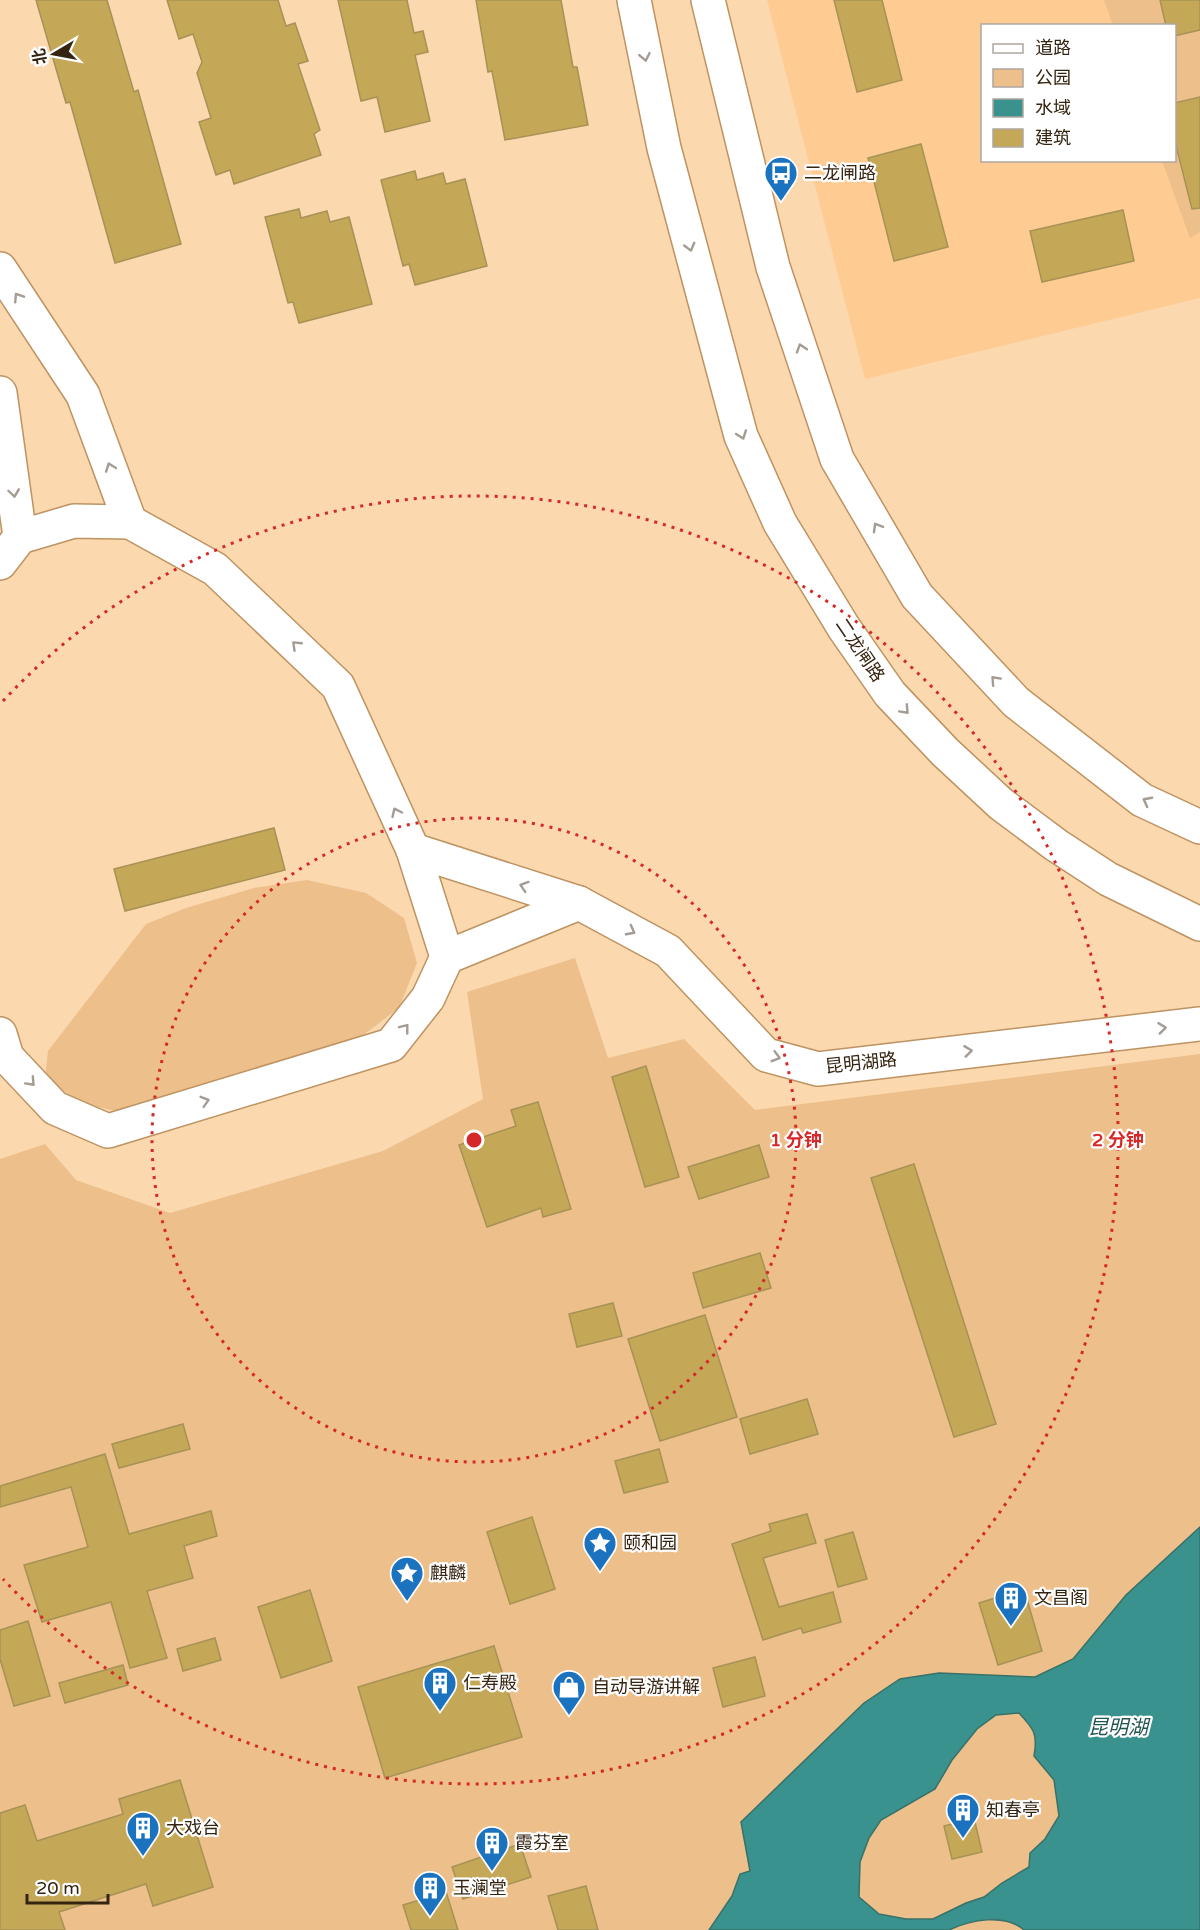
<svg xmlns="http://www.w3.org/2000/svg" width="1200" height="1930" viewBox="0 0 1200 1930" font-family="'Varela Round','Noto Sans SC',sans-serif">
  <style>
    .built { fill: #fecc92; fill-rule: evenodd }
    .green { fill: #ecbf8b }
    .water { fill: #39928e; stroke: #387168; stroke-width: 1.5; fill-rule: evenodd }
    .building { fill: #c4a858; stroke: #a79255; stroke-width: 1.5 }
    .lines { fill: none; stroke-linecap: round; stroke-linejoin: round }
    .tertiary-casing { stroke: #bd9361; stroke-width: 36 }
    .secondary-casing { stroke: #bd9361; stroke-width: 36 }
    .tertiary { stroke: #fff; stroke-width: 33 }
    .secondary { stroke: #fff; stroke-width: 33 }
    .oneway { stroke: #a49c93 }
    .ring { fill: none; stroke: #d62828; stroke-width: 3; stroke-dasharray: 3 6 }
    .labels { text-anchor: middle; stroke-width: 4.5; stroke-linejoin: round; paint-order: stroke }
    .poi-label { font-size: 18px; fill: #352410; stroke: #fff; text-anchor: start }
    .street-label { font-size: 18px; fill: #352410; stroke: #fff }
    .water-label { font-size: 20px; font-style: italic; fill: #235553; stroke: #fff }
    .centre { fill: #d62828; stroke: #fff; stroke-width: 3 }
    .ring-label { font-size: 18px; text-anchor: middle; font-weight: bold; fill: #d62828; stroke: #fff; stroke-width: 4.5; stroke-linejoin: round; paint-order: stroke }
  </style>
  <rect width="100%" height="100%" fill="#fcd8af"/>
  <path class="built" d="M767,0H1200V298L865,379ZM982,26H1174V160H982Z"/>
  <g class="green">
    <polygon points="1104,0 1200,0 1200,232 1190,238 1162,161 1174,160 1174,26 1113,25"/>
    <polygon points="307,880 366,893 404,918 417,963 399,1008 362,1036 115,1111 81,1103 45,1078 48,1051 146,924 186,908 254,888"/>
    <polygon points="575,958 608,1058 684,1039 755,1110 1200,1054 1200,1930 0,1930 0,1159 45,1144 76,1180 170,1213 383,1151 483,1099 467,992"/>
  </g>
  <path class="water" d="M1200,1527V1930H1024C1005,1913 970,1920 949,1930H709L732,1896L740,1874L750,1871L741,1822L864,1703L900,1679L939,1673L1035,1677L1073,1659L1126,1595ZM1019,1713C1034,1729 1038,1734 1034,1756L1054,1780L1059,1816L1045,1839L1030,1853L1029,1867L1002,1883L984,1897L966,1903L933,1919H906L879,1914L859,1897L860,1862L869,1838L881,1820L935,1789L952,1760L977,1729L996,1715Z"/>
  <g class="building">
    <polygon points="36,0 107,0 134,92 138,90 181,244 115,263 70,102 66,103"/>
    <polygon points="167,0 278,0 286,26 295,23 308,61 298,64 320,130 314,134 321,155 234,184 230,170 216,175 199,122 211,118 197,73 202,62 193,34 179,39"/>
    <polygon points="338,0 407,0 414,33 423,31 428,52 415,55 430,121 385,132 377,97 361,101"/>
    <polygon points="476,0 561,0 573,67 577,67 588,125 505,140 492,71 488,72"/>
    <polygon points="834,0 882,0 902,80 857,92"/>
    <polygon points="1160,0 1200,0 1200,30 1174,36 1174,26 1166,26"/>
    <polygon points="1200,97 1200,208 1192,209 1174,138 1174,103"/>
    <polygon points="921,144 948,247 894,261 868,158"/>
    <polygon points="415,171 417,180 443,173 446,184 465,179 487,266 415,285 409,264 403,266 381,180"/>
    <polygon points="299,209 301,218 327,211 330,222 349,217 372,304 299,323 293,302 288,303 265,217"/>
    <polygon points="1123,210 1134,261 1042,282 1030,231"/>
    <polygon points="274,828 285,870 125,911 114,869"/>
    <polygon points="646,1066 679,1177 645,1187 612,1077"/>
    <polygon points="538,1102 571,1209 543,1217 541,1208 487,1227 459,1145 516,1126 511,1110"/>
    <polygon points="759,1145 769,1177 699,1199 688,1167"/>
    <polygon points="914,1164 996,1424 954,1437 871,1178"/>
    <polygon points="760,1253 771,1288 703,1308 693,1273"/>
    <polygon points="613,1303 622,1336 577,1347 569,1314"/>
    <polygon points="705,1315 737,1417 660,1441 628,1339"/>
    <polygon points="807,1399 818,1434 750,1454 740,1419"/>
    <polygon points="183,1424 190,1449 119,1468 112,1444"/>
    <polygon points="659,1449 668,1482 624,1493 615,1461"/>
    <polygon points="105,1454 129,1534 211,1511 217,1536 184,1546 193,1578 147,1591 167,1658 130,1668 111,1602 42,1622 24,1565 88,1547 71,1487 0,1507 0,1486"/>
    <polygon points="807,1514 816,1543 763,1558 779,1607 833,1592 841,1622 803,1633 801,1628 763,1640 732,1544 771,1531 769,1524"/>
    <polygon points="532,1517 555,1589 510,1604 487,1532"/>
    <polygon points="853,1532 867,1579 838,1587 825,1540"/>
    <polygon points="1024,1589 1042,1651 998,1665 979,1603"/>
    <polygon points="310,1590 332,1661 281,1678 258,1607"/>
    <polygon points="28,1621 50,1696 14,1706 0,1659 0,1630"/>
    <polygon points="215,1638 221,1660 183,1671 177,1649"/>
    <polygon points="494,1646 522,1737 385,1778 358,1687"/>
    <polygon points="755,1657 765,1696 723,1707 713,1668"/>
    <polygon points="123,1665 128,1685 65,1703 59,1683"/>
    <polygon points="180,1780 213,1887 153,1906 146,1884 59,1912 65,1930 0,1930 0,1813 25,1805 37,1841 123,1814 119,1799"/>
    <polygon points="974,1818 982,1852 952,1859 944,1826"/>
    <polygon points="520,1844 531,1877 463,1899 452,1867"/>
    <polygon points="586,1886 598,1930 558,1930 548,1896"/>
    <polygon points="446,1892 458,1930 411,1930 403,1905"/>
  </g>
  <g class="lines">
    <defs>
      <g id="tertiary">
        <polyline points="0,269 83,395 130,522"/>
        <polyline points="0,393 20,537"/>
        <polyline points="0,563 20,537 74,521 130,522 215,569 338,686 413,850 447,957 428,998 391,1045 108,1131 55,1108 7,1057 0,1034"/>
        <polyline points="413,850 579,903 668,951 766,1055 818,1069 1200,1024"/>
        <polyline points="447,957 579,903"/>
      </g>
      <g id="secondary">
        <polyline points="634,0 664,148 741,436 780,523 844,628 890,694 945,752 1001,804 1056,845 1108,879 1200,924"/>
        <polyline points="708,0 773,267 837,459 917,596 1016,702 1142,800 1200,827"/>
      </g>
    </defs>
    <use href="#tertiary" class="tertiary-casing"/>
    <use href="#secondary" class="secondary-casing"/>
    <use href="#tertiary" class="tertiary"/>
    <use href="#secondary" class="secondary"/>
  </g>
  <defs><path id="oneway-chevron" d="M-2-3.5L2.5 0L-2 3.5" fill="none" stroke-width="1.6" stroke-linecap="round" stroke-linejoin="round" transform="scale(1.5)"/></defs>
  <g class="oneway">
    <use href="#oneway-chevron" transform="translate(645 57) rotate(79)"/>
    <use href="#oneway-chevron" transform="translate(690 247) rotate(75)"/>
    <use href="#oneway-chevron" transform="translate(18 297) rotate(-123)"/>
    <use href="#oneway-chevron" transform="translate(801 348) rotate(-108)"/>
    <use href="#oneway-chevron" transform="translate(742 435) rotate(70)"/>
    <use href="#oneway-chevron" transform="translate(110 467) rotate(-110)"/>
    <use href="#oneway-chevron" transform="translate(14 493) rotate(82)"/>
    <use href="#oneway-chevron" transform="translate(877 527) rotate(-120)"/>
    <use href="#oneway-chevron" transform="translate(296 645) rotate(-136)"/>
    <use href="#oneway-chevron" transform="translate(995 680) rotate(-133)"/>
    <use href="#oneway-chevron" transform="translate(905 710) rotate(47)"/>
    <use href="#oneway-chevron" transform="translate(1147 801) rotate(-152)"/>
    <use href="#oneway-chevron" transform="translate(396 812) rotate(-115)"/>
    <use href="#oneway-chevron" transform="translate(524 886) rotate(-162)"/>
    <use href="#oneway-chevron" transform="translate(631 931) rotate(28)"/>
    <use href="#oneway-chevron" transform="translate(405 1028) rotate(-52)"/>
    <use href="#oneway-chevron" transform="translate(1162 1028) rotate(-7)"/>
    <use href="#oneway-chevron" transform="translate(968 1051) rotate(-7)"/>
    <use href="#oneway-chevron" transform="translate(776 1057) rotate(16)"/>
    <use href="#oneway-chevron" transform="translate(31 1082) rotate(47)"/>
    <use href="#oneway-chevron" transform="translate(205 1101) rotate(-17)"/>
  </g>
  <g class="ring">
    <circle cx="474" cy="1140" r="322"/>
    <path d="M3 701A644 644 0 1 1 3 1579"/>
  </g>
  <defs>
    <symbol id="bus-pin" viewBox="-11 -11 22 30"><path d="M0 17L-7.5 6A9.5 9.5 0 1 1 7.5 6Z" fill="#1b73c0" stroke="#fff"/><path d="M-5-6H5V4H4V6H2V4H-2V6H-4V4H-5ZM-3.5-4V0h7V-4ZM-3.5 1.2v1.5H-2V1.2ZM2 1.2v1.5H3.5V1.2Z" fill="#fff"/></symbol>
    <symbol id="sight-pin" viewBox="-11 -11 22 30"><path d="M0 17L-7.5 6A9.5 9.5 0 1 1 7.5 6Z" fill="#1b73c0" stroke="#fff"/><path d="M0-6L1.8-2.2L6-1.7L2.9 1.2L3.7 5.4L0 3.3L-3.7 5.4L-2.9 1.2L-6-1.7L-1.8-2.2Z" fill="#fff"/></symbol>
    <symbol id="building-pin" viewBox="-11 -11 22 30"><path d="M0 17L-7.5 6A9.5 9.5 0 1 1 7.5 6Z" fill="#1b73c0" stroke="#fff"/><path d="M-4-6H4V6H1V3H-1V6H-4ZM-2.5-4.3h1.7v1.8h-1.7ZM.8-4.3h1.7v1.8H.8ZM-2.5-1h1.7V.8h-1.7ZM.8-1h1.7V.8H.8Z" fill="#fff"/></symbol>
    <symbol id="shop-pin" viewBox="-11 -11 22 30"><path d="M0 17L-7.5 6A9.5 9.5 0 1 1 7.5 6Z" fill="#1b73c0" stroke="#fff"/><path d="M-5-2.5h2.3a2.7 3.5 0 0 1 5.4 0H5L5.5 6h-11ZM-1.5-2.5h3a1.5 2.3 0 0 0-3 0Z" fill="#fff"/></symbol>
  </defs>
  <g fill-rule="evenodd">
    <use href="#bus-pin" x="762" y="154" width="38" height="52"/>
    <use href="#sight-pin" x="581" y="1524" width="38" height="52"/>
    <use href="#sight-pin" x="388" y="1554" width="38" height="52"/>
    <use href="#building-pin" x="992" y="1579" width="38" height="52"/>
    <use href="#building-pin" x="421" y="1664" width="38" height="52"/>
    <use href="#shop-pin" x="550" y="1668" width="38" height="52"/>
    <use href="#building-pin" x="944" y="1791" width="38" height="52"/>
    <use href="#building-pin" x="124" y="1809" width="38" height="52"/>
    <use href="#building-pin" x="473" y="1824" width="38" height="52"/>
    <use href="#building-pin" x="411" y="1869" width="38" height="52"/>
  </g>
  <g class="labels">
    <g class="poi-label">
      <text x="804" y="179">二龙闸路</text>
      <text x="623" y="1549">颐和园</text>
      <text x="430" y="1579">麒麟</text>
      <text x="1034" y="1604">文昌阁</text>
      <text x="463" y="1689">仁寿殿</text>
      <text x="592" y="1693">自动导游讲解</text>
      <text x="986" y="1816">知春亭</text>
      <text x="166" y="1834">大戏台</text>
      <text x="515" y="1849">霞芬室</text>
      <text x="453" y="1894">玉澜堂</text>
    </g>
    <g class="street-label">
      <text transform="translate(860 650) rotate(56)" y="6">二龙闸路</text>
      <text transform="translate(861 1063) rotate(-6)" y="6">昆明湖路</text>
    </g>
    <g class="water-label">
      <text x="1118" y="1734">昆明湖</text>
    </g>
  </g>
  <circle cx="474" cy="1140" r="9" class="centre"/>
  <g class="ring-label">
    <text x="796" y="1146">1 分钟</text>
    <text x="1118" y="1146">2 分钟</text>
  </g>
  <rect x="981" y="24" width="195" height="138" fill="#ffffff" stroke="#aea79f" stroke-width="1.5"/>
  <rect x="993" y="44" width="30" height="9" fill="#ffffff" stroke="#aea79f" stroke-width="1.5"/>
  <text x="1035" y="54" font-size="18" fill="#352410">道路</text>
  <rect x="993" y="69" width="30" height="18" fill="#ecbf8b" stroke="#aea79f" stroke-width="1.5"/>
  <text x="1035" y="84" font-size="18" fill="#352410">公园</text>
  <rect x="993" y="99" width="30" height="18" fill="#39928e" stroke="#aea79f" stroke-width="1.5"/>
  <text x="1035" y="114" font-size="18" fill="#352410">水域</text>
  <rect x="993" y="129" width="30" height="18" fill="#c4a858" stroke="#aea79f" stroke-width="1.5"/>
  <text x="1035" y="144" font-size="18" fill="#352410">建筑</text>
  <g transform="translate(54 54) rotate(260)" stroke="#ffffff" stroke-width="4.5" paint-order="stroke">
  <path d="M0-4.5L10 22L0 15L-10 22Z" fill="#352410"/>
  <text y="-9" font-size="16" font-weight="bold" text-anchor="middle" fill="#352410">北</text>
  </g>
  <path d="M27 1894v9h81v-9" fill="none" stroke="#352410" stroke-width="3"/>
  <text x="36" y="1894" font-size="18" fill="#352410" stroke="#ffffff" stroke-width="4.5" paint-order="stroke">20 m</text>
</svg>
